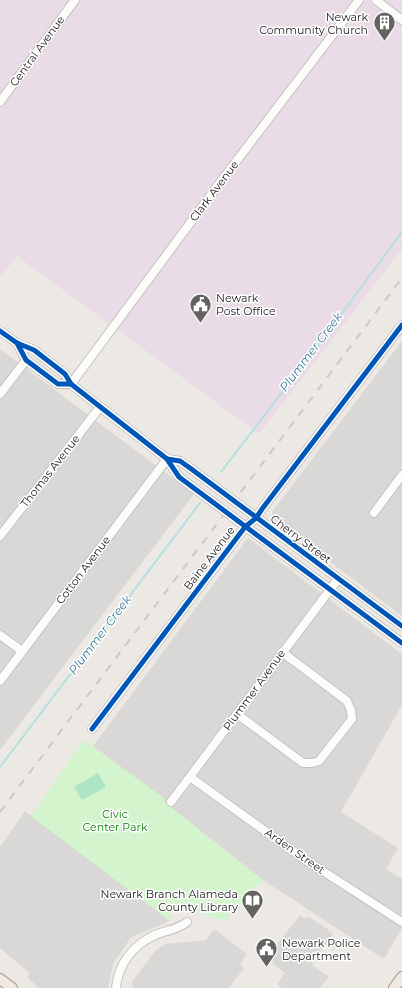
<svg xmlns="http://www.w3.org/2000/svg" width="402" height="988" viewBox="0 0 402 988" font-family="Montserrat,sans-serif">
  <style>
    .residential { fill: #dad8d6 }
    .industrial { fill: #eadce6 }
    .religious { fill: #d9d8d6 }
    .park { fill: #d3f4cc }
    .pitch { fill: #ace6c4 }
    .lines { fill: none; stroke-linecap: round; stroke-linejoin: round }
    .stream { stroke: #b5dfe1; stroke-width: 2 }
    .minor-casing { stroke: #c4c2c0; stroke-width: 10 }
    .major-casing { stroke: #a19281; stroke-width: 12 }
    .minor { stroke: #fcfcfb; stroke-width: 8 }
    .major { stroke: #f0e9e3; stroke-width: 10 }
    .rail { stroke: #c9c9c8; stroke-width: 2; stroke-dasharray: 8 8; stroke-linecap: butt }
    .cycleway-casing { stroke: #fff; stroke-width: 8 }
    .cycleway { stroke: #0057b8; stroke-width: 5 }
    .labels { text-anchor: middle; stroke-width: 3; stroke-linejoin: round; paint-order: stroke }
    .poi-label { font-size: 11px; fill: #1c1c1c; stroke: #fff; text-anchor: end }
    .street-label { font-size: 11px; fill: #1c1c1c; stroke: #fff }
    .park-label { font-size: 11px; fill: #0c8103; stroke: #fff }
    .water-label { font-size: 12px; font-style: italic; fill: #3b7a9a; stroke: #fff }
  </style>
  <rect width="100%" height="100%" fill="#ece8e4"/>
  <g class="residential">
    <polygon points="402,341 402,616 273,519 272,512"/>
    <polygon points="0,349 194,494 0,750"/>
    <polygon points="248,538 402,654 402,705 341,812 398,848 386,869 402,879 402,928 384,959 263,880 164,802 165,800 93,746"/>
    <polygon points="25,811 170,921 131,937 113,964 108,988 39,988 27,977 30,973 0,948 0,847"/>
  </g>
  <polygon class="industrial" points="0,0 402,0 402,249 259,434 17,256 0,278"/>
  <g class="religious">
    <polygon points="300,915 304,918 309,917 329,930 328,931 333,934 312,962 313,963 312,965 329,977 320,988 282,988 277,984 285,973 272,963 274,961 268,956"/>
    <polygon points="214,929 247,954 240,964 244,968 229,988 133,988 132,982 155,951 165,944 206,940"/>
  </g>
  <polygon class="park" points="84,740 165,799 164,802 263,880 225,921 210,917 187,906 172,911 170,921 31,816"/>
  <polygon class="pitch" points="98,773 106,787 82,800 74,787"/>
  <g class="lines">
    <g class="stream">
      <polyline points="221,472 323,339 402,232"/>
      <polyline points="0,767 200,503"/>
    </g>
    <defs>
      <g id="minor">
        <polyline points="376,0 402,20"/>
        <polyline points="0,102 75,0"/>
        <polyline points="0,331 17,343 34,350 65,374 71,384 167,459 179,477 402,643"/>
        <polyline points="17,343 26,360 58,384 71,384"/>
        <polyline points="71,384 219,184 359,0"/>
        <polyline points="0,394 26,360"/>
        <polyline points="167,459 180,461 190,468 402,626"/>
        <polyline points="374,513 402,475"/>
        <polyline points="0,536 100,407"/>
        <polyline points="0,635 22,651"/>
        <polyline points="0,681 167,459"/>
        <polyline points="237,714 303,763 312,763 319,761 352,719 351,710 347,701 282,652"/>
        <polyline points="92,729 245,527 256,518 262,509 402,325"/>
        <polyline points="190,777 304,859 402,922"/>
        <polyline points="171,802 338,579"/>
        <path d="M116,988C118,964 133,945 155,935C167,930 177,930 187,922"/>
      </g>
      <g id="major">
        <polyline points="0,979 12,988"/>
        <polyline points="394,988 402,977"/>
      </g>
    </defs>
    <use href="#minor" class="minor-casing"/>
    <use href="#major" class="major-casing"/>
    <use href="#minor" class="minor"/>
    <use href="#major" class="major"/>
    <polyline class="rail" points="0,812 402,278"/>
    <defs>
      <g id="cycleway">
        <polyline points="0,331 17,343 34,350 65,374 71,384 167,459 179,477 402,643"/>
        <polyline points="17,343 26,360 58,384 71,384"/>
        <polyline points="167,459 180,461 190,468 402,626"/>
        <polyline points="92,729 245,527 256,518 262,509 402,325"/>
      </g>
    </defs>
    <use href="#cycleway" class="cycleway-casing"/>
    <use href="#cycleway" class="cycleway"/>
  </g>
  <defs>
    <symbol id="building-pin" viewBox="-11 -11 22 30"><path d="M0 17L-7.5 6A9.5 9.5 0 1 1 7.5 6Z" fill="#656362" stroke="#fff"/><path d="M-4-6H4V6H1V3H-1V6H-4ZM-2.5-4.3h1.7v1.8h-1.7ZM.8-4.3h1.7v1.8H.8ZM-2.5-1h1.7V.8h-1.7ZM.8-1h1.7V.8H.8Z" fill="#fff"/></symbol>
    <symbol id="civic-pin" viewBox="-11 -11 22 30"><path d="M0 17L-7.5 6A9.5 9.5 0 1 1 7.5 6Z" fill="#656362" stroke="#fff"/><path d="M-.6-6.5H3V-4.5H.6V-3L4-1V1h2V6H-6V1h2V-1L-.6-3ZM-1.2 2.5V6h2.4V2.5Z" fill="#fff"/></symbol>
    <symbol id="library-pin" viewBox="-11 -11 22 30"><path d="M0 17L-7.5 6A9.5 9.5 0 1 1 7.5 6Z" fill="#656362" stroke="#fff"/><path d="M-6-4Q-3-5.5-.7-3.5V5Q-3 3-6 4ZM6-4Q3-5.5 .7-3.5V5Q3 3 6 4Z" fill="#fff"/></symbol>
  </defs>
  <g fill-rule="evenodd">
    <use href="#building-pin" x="372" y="10" width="25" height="34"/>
    <use href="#civic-pin" x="188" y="292" width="25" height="34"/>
    <use href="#library-pin" x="240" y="888" width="25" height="34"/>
    <use href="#civic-pin" x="254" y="936" width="25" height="34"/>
  </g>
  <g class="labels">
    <g class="poi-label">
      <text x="368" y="21">Newark<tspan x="368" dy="13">Community Church</tspan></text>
      <text x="216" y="302" text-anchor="start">Newark<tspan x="216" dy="13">Post Office</tspan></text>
      <text x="238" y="898">Newark Branch Alameda<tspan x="238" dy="13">County Library</tspan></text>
      <text x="282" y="947" text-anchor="start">Newark Police<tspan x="282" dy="13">Department</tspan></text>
    </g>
    <g class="street-label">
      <text transform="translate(37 51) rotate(-54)" y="4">Central Avenue</text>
      <text transform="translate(214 191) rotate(-53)" y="4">Clark Avenue</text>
      <text transform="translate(50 471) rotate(-52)" y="4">Thomas Avenue</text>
      <text transform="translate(301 539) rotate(37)" y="4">Cherry Street</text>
      <text transform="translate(209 558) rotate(-53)" y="4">Baine Avenue</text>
      <text transform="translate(83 570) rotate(-53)" y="4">Cotton Avenue</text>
      <text transform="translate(254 690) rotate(-54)" y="4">Plummer Avenue</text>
      <text transform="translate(295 851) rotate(35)" y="4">Arden Street</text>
    </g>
    <g class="park-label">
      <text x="115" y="818">Civic<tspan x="115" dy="13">Center Park</tspan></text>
    </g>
    <g class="water-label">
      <text transform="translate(311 352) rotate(-53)" y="4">Plummer Creek</text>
      <text transform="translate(100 635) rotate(-53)" y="4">Plummer Creek</text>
    </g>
  </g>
</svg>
